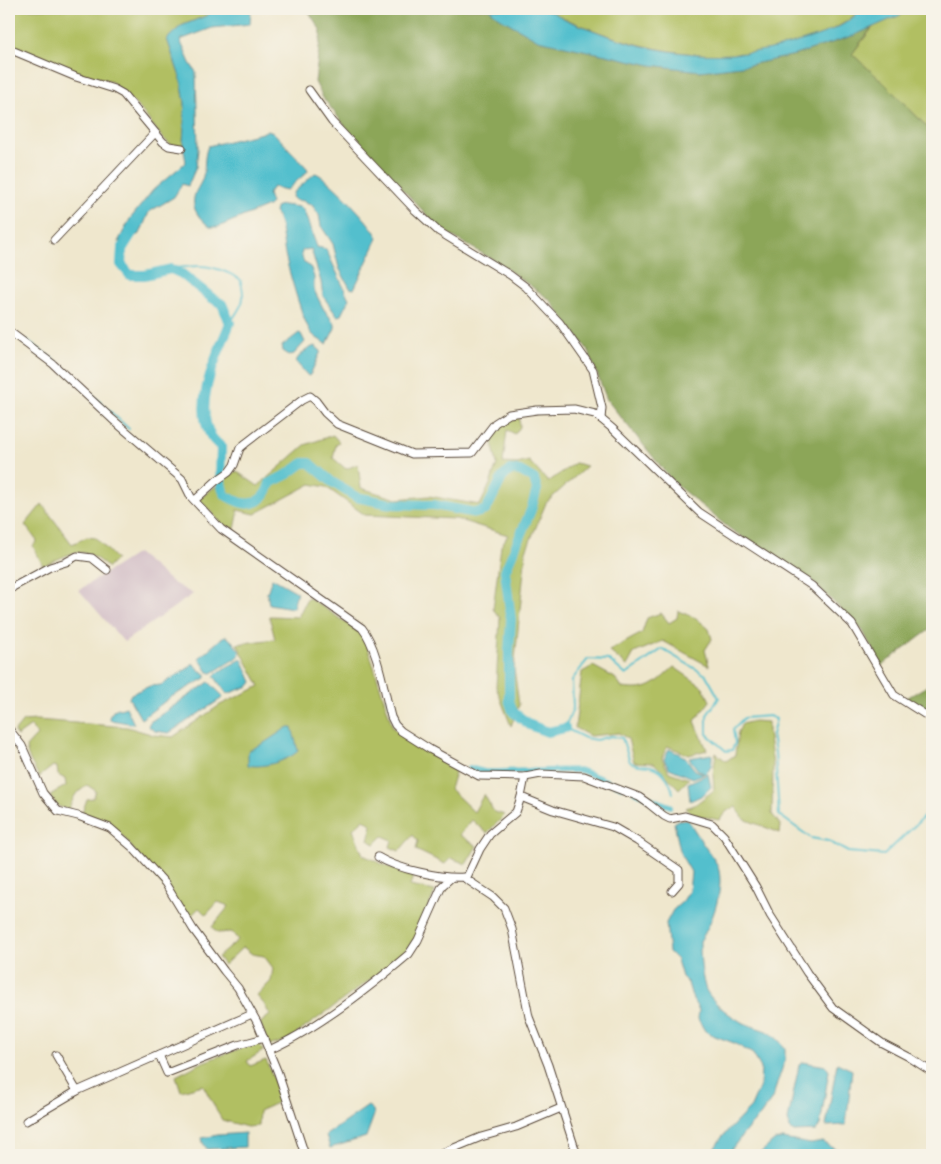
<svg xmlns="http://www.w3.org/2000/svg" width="941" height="1164" viewBox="0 0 941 1164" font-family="Itim,sans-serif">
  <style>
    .industrial { fill: #d2bdc6 }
    .green { fill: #b1bf62; stroke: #767440 }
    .forest { fill: #8ca658; stroke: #64683b }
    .water { fill: #53bfcd; stroke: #477476 }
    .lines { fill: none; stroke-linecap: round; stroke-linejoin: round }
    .stream { stroke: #53bfcd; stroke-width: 2 }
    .canal { stroke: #53bfcd; stroke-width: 5.5 }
    .river { stroke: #53bfcd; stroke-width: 10 }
    .minor-casing { stroke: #564638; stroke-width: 9 }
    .minor { stroke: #fff; stroke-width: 7 }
  </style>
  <rect width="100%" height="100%" fill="#f7f3e8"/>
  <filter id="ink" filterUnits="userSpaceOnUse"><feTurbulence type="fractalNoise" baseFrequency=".02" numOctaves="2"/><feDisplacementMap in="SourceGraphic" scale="10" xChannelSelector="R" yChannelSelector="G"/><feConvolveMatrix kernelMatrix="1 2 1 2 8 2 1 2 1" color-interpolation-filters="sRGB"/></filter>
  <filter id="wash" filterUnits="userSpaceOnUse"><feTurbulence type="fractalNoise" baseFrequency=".0096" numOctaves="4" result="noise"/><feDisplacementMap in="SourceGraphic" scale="20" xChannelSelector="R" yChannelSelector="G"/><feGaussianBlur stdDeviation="1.12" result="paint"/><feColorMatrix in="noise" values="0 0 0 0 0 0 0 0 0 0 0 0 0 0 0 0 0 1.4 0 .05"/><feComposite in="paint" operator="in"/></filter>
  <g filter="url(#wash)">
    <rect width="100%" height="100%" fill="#efe7cd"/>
    <polygon class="industrial" points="137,553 173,583 193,594 124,642 79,590"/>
    <g class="green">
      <polygon points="9,9 214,9 208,15 181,26 167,39 181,80 185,103 183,145 171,145 162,137 141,110 112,82 74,71 9,44"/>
      <path d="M545,9H864C858,10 852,18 846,22C828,33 807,41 787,46C703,68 620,46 545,9Z"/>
      <polygon points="914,9 932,9 932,132 884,83 852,54 874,26"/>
      <polygon points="511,416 519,417 520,427 515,434 507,430 503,463 517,464 529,461 548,482 575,463 587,466 546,503 526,551 514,669 519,705 511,726 496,687 500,618 493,609 501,546 508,535 456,519 365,515 326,487 311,484 255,514 237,510 238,515 235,529 223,525 199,499 236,471 258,486 305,445 333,435 339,442 336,444 333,458 346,469 358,464 361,488 397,499 429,496 480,505 490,484 497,464 492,442 497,427"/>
      <path d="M42,504L72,544L87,537L96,538L116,559L108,568C81,543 73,553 43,566L33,546L37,541L25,525Z"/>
      <polygon points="308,597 364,635 393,728 456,769 450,789 474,812 484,794 494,812 505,815 487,833 472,820 460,835 477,846 466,864 451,858 445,864 416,850 418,841 413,835 399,851 390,847 392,840 383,836 375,844 368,840 372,825 364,819 353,829 363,855 393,869 414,873 410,886 435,891 416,938 400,958 288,1040 269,1046 260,1023 270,1015 264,1004 257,996 271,981 273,968 264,956 252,954 243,947 224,965 218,957 238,940 232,932 217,933 212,927 229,906 218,902 206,915 199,908 189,918 120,833 100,820 82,813 87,799 93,798 96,791 87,785 75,795 68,810 58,806 50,797 53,793 66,786 65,779 58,775 57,767 53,766 39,777 28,756 26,747 37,735 31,726 17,736 14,732 23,721 37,720 127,727 154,735 173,737 220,705 260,686 237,644 275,639 269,616 298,617"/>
      <polygon points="678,611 696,618 709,629 712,639 705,650 709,666 663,641 634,653 627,666 609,651 642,633 647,618 661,613 669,623 677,618"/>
      <path d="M593,666L615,678L622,688C650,692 655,684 674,667L703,687L710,701L695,721L707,750L689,755L667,746L662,758L669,772L689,779L679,789L654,763L634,762L628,739L619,733L590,736L575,728L582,672Z"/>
      <polygon points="754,721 768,722 768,732 773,765 772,814 781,826 780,833 744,819 736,807 727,811 719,820 692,814 686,808 696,804 714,790 713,774 716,753 726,761 735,755 738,732 742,724"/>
      <polygon points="258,1042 263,1051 247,1061 250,1066 266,1060 281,1097 279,1102 259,1111 258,1126 247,1127 222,1120 203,1085 181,1091 176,1076 203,1062"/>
    </g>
    <g class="forest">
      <polygon points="307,9 489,9 500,18 538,40 651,65 700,71 749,65 795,55 855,35 873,26 852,54 884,83 932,132 932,628 881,666 863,631 812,581 730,529 675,484 607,400 588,350 549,299 497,262 440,229 357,141 323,98 315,82 321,31"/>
      <polygon points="932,683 932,717 905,699"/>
    </g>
    <g class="water">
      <polygon points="214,9 251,9 250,24 212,28 180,40 190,63 196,72 198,150 196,167 188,186 182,184 174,197 149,212 140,234 118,242 130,219 153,190 186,162 183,145 185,103 181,80 167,39 181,26 208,15"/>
      <path d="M489,9C507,9 525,7 542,9C551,10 559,16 567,20C579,25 593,30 606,35C670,58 739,62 804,40C823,34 848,26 860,10L914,9L855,35L795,55L749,65L700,71L651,65L538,40L500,18Z"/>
      <path d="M268,130L273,132L307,168L308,171L287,190L273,187L268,194L271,203L268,206L218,227H210C200,219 190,209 195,194C196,190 200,185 202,180C206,169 203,157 208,146L262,133Z"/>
      <path d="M315,173C325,174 375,227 378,238L354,289L350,288L339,268L333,244L321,226L319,215L312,205L304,201L295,200L292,197L293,193Z"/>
      <path d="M283,205L300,207L304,211L317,247L326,249L349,299L341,315L337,316L323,296L321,282L311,249L303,250L301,254L304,262L311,268L314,277V290L323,308L335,324V328L327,344C322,341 317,339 313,335C304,327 288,268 285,254C282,240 282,224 275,212L277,206Z"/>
      <polygon points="299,333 301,334 305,342 294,354 289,355 283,351 282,346"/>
      <path d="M315,346L321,351L310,375L308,376L296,362C298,355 308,348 315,346Z"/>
      <polygon points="272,578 297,592 293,608 269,604 267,593"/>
      <polygon points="226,636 233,642 240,652 238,657 212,673 208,672 199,658 223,637"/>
      <polygon points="242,659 252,682 249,686 227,694 214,676 223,669"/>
      <polygon points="193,663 199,670 206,674 206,678 171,697 141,719 129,698 131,694 150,686 161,685 190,667"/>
      <polygon points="209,682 223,696 221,699 169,733 155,731 148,726 150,722"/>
      <polygon points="126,707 134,724 111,720 109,717 114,710 118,708 120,709"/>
      <path d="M288,727H292L298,751C289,760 262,769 248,765V751L264,743Z"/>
      <polygon points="669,749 685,757 695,770 704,774 693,778 669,768 664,759"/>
      <path d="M712,754C712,762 712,769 705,774L697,769L689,758Z"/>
      <polygon points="708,774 711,787 703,795 690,801 688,783"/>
      <path d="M686,819C695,828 700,841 708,851C712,857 716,861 718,867C725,888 712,924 700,941C700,956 701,973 705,987C708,999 732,1018 744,1023C765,1032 770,1028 785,1048V1060L772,1099L760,1116L749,1127L727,1155H710L722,1137L751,1107L760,1086L761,1068L753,1054L734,1043L715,1036L705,1031L698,1019L699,1010L693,1000L688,983L682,977L677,960L669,952L666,923L673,910L683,901L689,891L691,872L681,855L674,823L678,820Z"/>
      <polygon points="803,1062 826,1066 829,1071 820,1125 816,1131 794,1132 790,1129 788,1120 799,1065"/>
      <polygon points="837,1063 852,1070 846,1125 826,1126"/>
      <polygon points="368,1106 373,1110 374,1115 366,1137 330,1148 326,1135"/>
      <polygon points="245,1133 245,1147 207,1149 203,1143 202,1138 218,1135"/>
      <polygon points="783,1139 811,1144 823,1142 845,1155 758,1155 775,1140"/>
    </g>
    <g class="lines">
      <g class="stream">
        <path d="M171,269C201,264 213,264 240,279C247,301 242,305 230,323"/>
        <polyline points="27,340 58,363 129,429"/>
        <path d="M673,793C670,781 663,769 650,766C642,765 637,766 630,762L622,738L611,736L596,740L585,738L565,728L573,708L572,680L588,659L609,660L626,675L662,649L706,675L719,698L707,715V734L726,751L732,750L735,743L733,729L744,718L769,716L776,719L772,735L775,752L779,815L811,838L828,841L848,852L884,855L932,809"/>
      </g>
      <g class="canal">
        <polyline points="390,698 397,722"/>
        <polyline points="470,768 485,772 580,770 622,787"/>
        <polyline points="635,792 670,806"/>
      </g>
      <path class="river" d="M135,228L122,249L121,264L130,275H145L171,269L182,274L212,298L222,304L230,323C218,354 192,403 211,436C213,440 218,444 221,447C221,459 218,485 225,494C227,497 232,499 235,500C251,509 266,500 270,483L288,474L303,463H310L332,482L356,497L391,504L434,505L476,513L486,510L502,478L510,470L520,471L534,479L537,489L531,510L505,571L511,619L509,652V700L513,712L530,725L548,732L565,728"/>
    </g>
  </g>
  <g filter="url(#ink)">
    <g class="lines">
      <defs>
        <g id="minor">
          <polyline points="9,49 76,77 114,89 123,94 163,142 169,146 182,148"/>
          <polyline points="309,90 332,122 415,210 438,231 510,275 526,287 560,323 593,370 602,408 601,419"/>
          <polyline points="54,240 155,133"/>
          <path d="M9,331L53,364L112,419L182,479L191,497L221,529L362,628C378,648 384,691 391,717L395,725L401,731L431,750L479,776L525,777L541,774L584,776L639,797L649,804L664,816L670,819L685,816L712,824L724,836L756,887L770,915L807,973L833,1008L882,1043L909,1057L932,1072"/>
          <polyline points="195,500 216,481 229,472 234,465 240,448 246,443 302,400 310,396 316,401 325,413 337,424 412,454 472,453 495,423 509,414 537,410 574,409 595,414 613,429 699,512 812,586 852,624 894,695 932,719"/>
          <polyline points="9,592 13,587 50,567 66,562 77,556 92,558 107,570"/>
          <polyline points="9,729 22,746 43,793 58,811 78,816 110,828 131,846 165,883 193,929 224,971 238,988 257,1022 278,1073 305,1155"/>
          <polyline points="525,777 521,797 516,812 490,834 480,849 466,879 493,897 504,908 512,929 529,1017 548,1065 577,1155"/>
          <polyline points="521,797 553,810 613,827 637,841 679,870 679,883 672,891"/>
          <path d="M378,857C397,869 442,879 464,877L466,879"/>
          <path d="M269,1050C317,1029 369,988 409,954L418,940L442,886L451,878"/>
          <polyline points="56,1055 77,1091 252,1014"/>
          <polyline points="159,1055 167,1073 238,1045 264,1038"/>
          <polyline points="26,1121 77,1091"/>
          <polyline points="437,1155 481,1137 516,1127 561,1108"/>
        </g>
      </defs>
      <use href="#minor" class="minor-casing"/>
      <use href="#minor" class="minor"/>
    </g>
  </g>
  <rect width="941" height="1164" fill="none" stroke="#f7f3e8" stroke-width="30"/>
</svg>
